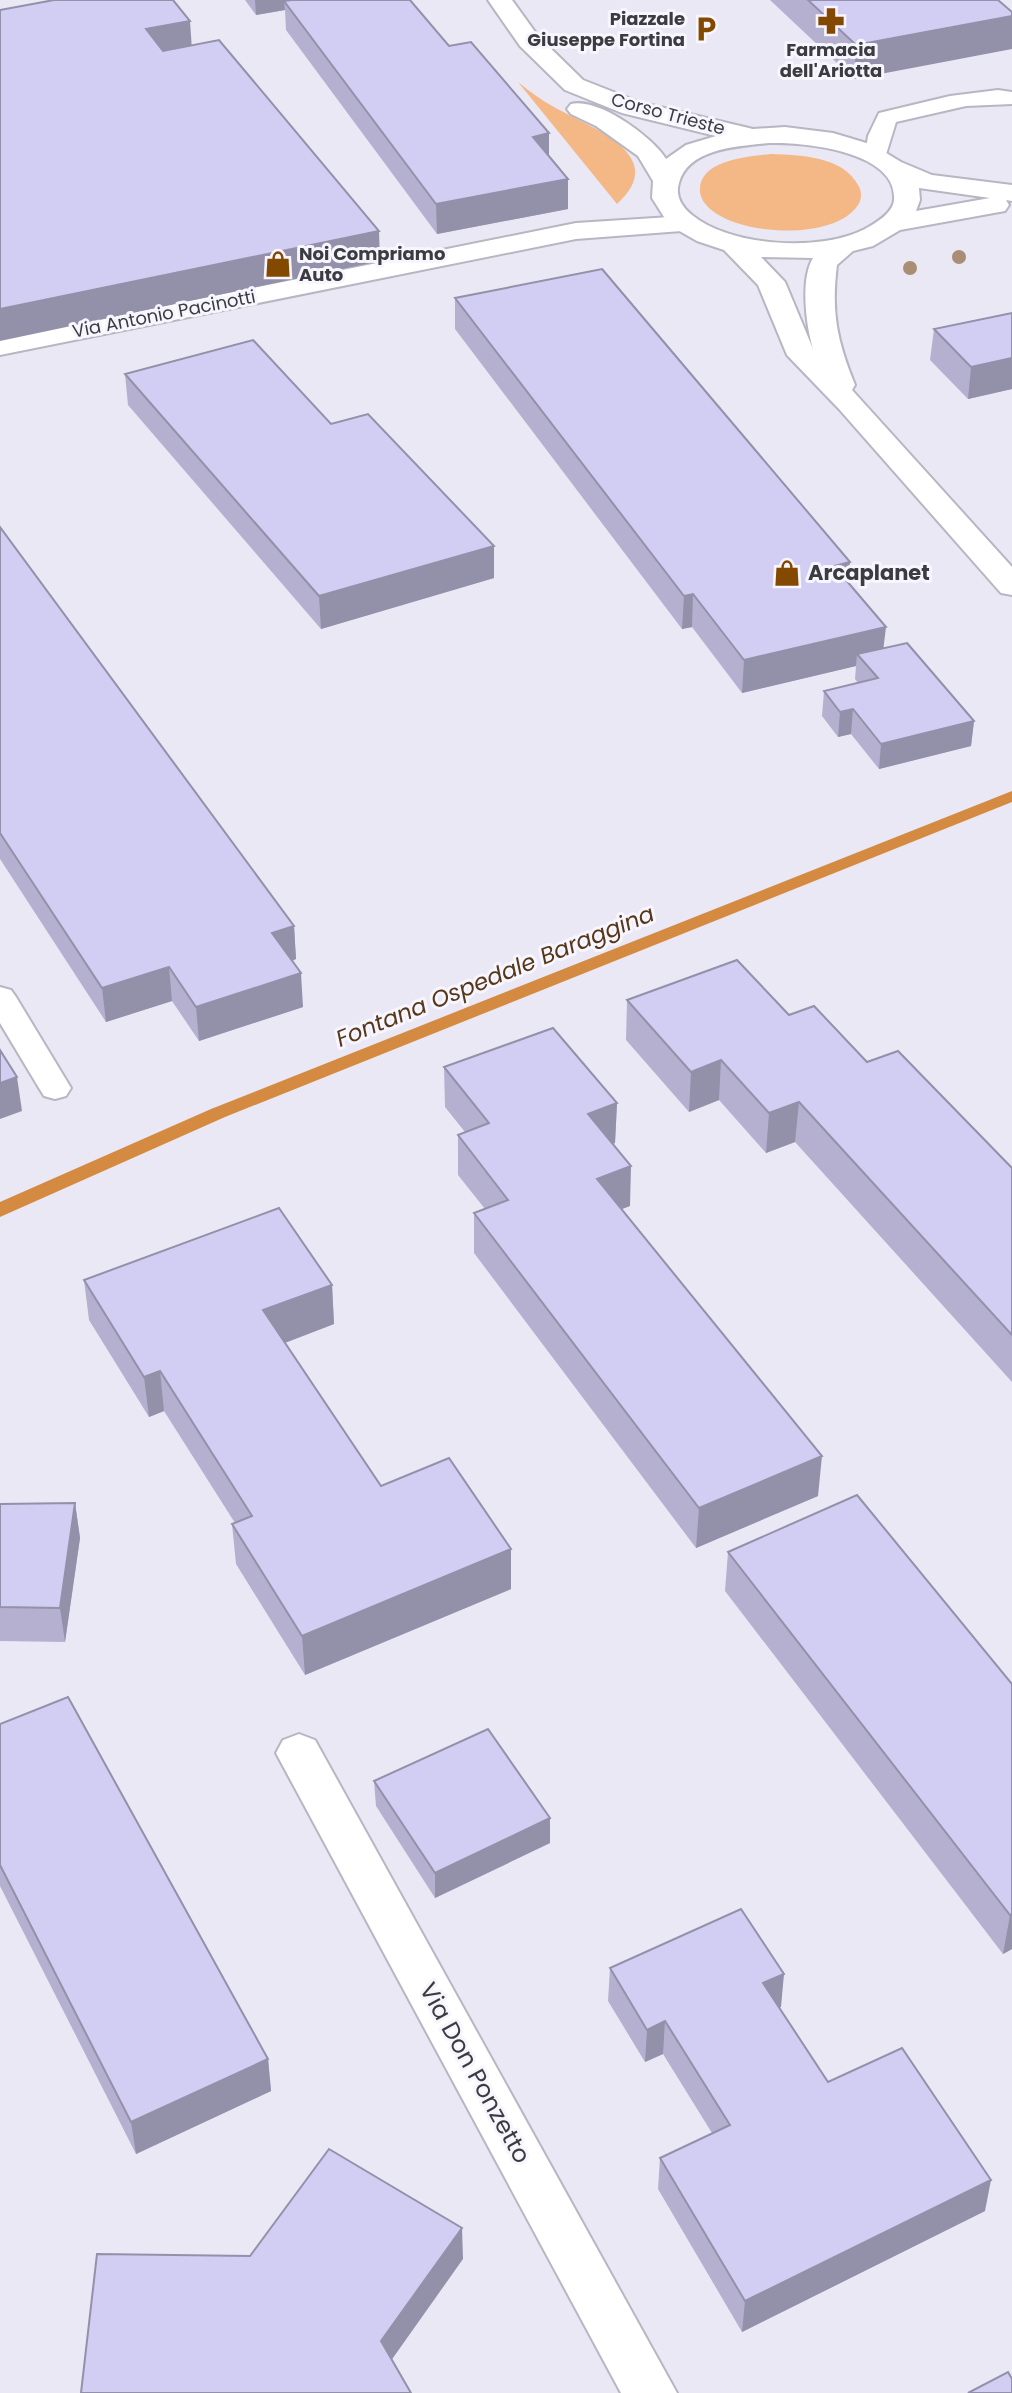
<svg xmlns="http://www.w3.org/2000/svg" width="1012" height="2393" viewBox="0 0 1012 2393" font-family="Poppins,sans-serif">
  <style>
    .green { fill: #f3b886 }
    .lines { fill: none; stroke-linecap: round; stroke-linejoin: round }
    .stream { fill: #d58a41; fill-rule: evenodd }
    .service-casing { stroke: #b7b6c2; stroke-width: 4 }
    .minor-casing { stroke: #b7b6c2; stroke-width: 4 }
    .secondary-casing { stroke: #b7b6c2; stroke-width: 4 }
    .service { fill: #fff; fill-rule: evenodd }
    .minor { fill: #fff; fill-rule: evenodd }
    .secondary { fill: #fff; fill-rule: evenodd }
    .tree { fill: #aa8d75 }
    .wall { fill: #b5b0d0 }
    .shaded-wall { fill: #9390a9 }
    .building { fill: #d2cdf2; stroke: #9390a9; stroke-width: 2 }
    .labels { text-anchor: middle; stroke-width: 6; stroke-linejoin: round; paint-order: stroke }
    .far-poi-label { font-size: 18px; font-weight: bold; fill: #3b3b40; stroke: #f7f6fe; text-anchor: end }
    .far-street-label { font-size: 18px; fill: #3b3b40; stroke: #f7f6fe }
    .poi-label { font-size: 21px; font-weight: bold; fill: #3b3b40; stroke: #f7f6fe; text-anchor: start }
    .water-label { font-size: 23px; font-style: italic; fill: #573719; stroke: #f7f6fe }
    .near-street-label { font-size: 24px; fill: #3b3b40; stroke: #f7f6fe }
  </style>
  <rect width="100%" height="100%" fill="#eae8f5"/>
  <g class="green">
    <path d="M518,82C529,91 541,100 554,107C589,127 672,155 617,204Z"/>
    <path d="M771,154C799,155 843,156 858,185C862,191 862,199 858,205C835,240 748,235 717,214C709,209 699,200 700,189C700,160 749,156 771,154Z"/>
  </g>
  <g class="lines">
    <polygon class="stream" points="1012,791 1012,802 225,1117 0,1217 0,1202 211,1109"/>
    <defs>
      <g id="service">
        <polygon points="998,90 1012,92 1012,104 966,106 896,122 884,161 868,161 865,156 868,136 879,113 950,96"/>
        <polygon points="0,987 11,990 16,997 71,1088 66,1096 55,1099 44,1096 39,1088 0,1023"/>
      </g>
      <g id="minor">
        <polygon points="686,216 695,218 699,224 695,230 576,239 0,355 0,339 576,223"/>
        <polygon points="299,1734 315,1740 677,2393 621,2393 276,1753 283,1740"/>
      </g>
      <path id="secondary" d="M488,0H512L538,36L583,80L639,102L753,129L785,127L833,133L873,145L901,162L932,175L1012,185V201L1006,200L1009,205L1005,211L900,230L873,246L853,251L837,265C831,312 837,341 855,385L852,390L1012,567V595L1001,593L839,409L787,355L758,285L724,250L697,241L676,229L664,217L652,198L653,181L638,156L596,126L571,114L567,109L571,104C598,97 653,137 666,159L686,145L716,136L622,113L565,90L520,46ZM770,143C803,142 898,151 894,200C893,213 876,223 865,229C821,252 731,247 692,215C682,207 675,196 679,183C688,148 740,146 770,143ZM919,188L990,198L916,211L920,200ZM761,257L813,258C800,279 806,326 813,349L785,282Z"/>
    </defs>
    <use href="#service" class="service-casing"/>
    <use href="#minor" class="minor-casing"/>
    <use href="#secondary" class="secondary-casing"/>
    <use href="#service" class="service"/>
    <use href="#minor" class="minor"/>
    <use href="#secondary" class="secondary"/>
  </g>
  <g class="tree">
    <circle cx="959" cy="257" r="7"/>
    <circle cx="910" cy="268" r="7"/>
  </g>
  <g class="wall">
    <polygon points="245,0 410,0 449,46 549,156 568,209 437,234 286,30 285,10 256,15"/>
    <polygon points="770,0 998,0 854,79"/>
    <polygon points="455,298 848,583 884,648 974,721 971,746 879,769 851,734 838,737 822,716 824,691 858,683 855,679 856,666 742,693 692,627 682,629 455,329"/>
    <polygon points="1012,313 1012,389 968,399 930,360 934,329"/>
    <polygon points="125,374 331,424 494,578 321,629 128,405"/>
    <polygon points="0,527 294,926 296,959 292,961 303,1007 199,1041 172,1001 106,1022 0,859"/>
    <polygon points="627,1000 789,1015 867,1062 1012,1168 1012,1382 795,1142 766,1153 719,1100 689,1112 626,1040"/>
    <polygon points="444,1067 617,1103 615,1143 613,1144 630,1206 621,1209 818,1496 696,1548 474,1253 474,1213 485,1209 458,1175 458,1135 465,1132 445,1107"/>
    <polygon points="84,1280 332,1285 334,1324 285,1343 381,1486 511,1589 305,1675 236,1564 232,1524 235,1523 164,1411 149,1417 89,1320"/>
    <polygon points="75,1503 80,1538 65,1642 0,1641 0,1504"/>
    <polygon points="728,1552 1012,1684 1012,1949 1003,1954 725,1591"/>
    <polygon points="0,1724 268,2059 271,2091 136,2154 0,1886"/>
    <polygon points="374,1781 550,1818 550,1843 435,1898 376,1806"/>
    <polygon points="610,1968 781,2007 779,2007 828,2082 985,2211 742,2332 658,2189 660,2158 712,2133 663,2054 645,2062 608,2001"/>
  </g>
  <g class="shaded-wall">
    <polygon points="255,0 287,0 287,5 284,1 285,10 256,15"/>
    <polygon points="1012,16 1012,49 854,79 856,45"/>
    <polygon points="190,21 192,50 148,58 146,29"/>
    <polygon points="549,133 549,163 533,137"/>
    <polygon points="568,179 568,209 437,234 436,204"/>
    <polygon points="379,231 380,261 0,341 0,309"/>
    <polygon points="1012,358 1012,389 968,399 971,367"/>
    <polygon points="494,546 494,578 321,629 319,596"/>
    <polygon points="850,562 847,594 834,566"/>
    <polygon points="693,594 692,627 682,629 684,596"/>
    <polygon points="886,627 882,660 857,654 856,666 742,693 744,660"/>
    <polygon points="853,709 851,734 838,737 840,712"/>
    <polygon points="974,721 971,746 879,769 881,744"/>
    <polygon points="294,926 296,959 274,967 272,933"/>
    <polygon points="169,967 172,1001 106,1022 102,988"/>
    <polygon points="301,973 303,1007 199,1041 196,1007"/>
    <polygon points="721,1060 719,1100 689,1112 691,1072"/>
    <polygon points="17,1077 22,1111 0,1119 0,1083"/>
    <polygon points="799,1102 795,1142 766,1153 769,1113"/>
    <polygon points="617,1103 615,1143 587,1154 588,1114"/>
    <polygon points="631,1166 630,1206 596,1219 597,1179"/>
    <polygon points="332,1285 334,1324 266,1350 263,1310"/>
    <polygon points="160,1371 164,1411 149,1417 144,1377"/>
    <polygon points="822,1456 818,1496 696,1548 699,1508"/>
    <polygon points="75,1503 80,1538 65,1642 60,1608"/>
    <polygon points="511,1549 511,1589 305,1675 302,1636"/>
    <polygon points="550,1818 550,1843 435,1898 435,1873"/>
    <polygon points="1012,1914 1012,1949 1003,1954 1010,1915"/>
    <polygon points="784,1974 781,2007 760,2016 763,1983"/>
    <polygon points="665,2021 663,2054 645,2062 647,2030"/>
    <polygon points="268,2059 271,2091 136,2154 131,2122"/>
    <polygon points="991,2180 985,2211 742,2332 745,2301"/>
    <polygon points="462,2228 463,2259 383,2372 381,2341"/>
  </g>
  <g class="building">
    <polygon points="54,0 173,0 190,21 146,29 163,51 219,40 379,231 0,309 0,10"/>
    <polygon points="292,0 410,0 449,46 471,42 549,133 533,137 568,179 436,204 284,1"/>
    <polygon points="808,0 998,0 1012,12 1012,16 856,45"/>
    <polygon points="602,269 850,562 834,566 886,627 744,660 693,594 684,596 455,298"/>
    <polygon points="1012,313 1012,358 971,367 934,329"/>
    <polygon points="253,340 331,424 368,414 494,546 319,596 125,374"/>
    <polygon points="0,527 294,926 272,933 301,973 196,1007 169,967 102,988 0,833"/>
    <polygon points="907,643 974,721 881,744 853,709 840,712 824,691 878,678 857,654"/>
    <polygon points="737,960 789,1015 814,1006 867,1062 898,1051 1012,1168 1012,1335 799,1102 769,1113 721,1060 691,1072 627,1000"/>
    <polygon points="553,1028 617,1103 588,1114 631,1166 597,1179 822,1456 699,1508 474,1213 508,1200 458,1135 489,1123 444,1067"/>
    <polygon points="0,1050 17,1077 0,1083"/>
    <polygon points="279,1208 332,1285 263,1310 381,1486 449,1458 511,1549 302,1636 232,1524 252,1516 160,1371 144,1377 84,1280"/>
    <polygon points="857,1495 1012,1684 1012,1914 1010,1915 728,1552"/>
    <polygon points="75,1503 60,1608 0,1607 0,1504"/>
    <polygon points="68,1697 268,2059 131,2122 0,1865 0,1724"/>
    <polygon points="488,1729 550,1818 435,1873 374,1781"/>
    <polygon points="741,1909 784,1974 763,1983 828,2082 902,2048 991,2180 745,2301 660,2158 730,2125 665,2021 647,2030 610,1968"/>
    <polygon points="329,2149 462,2228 381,2341 411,2393 81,2393 97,2254 250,2256"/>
    <polygon points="1008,2372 1012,2379 1012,2393 968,2393"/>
  </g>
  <defs>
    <symbol id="pharmacy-bare" viewBox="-9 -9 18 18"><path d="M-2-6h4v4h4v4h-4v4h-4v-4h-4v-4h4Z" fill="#834900" stroke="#f7f6fe" stroke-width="2.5" paint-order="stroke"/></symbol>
    <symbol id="parking-bare" viewBox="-9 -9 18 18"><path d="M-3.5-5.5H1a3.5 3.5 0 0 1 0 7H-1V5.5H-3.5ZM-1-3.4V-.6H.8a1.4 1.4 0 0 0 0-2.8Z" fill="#834900" stroke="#f7f6fe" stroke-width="2.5" paint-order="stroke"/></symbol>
    <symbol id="shop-bare" viewBox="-9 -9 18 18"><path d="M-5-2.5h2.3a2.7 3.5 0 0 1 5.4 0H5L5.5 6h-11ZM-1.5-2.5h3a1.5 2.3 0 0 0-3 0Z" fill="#834900" stroke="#f7f6fe" stroke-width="2.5" paint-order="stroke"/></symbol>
  </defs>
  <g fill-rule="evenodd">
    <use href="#pharmacy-bare" x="812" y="2" width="38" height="38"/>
    <use href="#parking-bare" x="687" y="10" width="38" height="38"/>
    <use href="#shop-bare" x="259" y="245" width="38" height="38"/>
    <use href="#shop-bare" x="768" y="554" width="38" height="38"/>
  </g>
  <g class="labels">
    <g class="far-poi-label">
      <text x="685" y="25">Piazzale<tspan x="685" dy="21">Giuseppe Fortina</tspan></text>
      <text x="831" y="56" text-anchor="middle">Farmacia<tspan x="831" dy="21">dell'Ariotta</tspan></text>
      <text x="299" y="260" text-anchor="start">Noi Compriamo<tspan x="299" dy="21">Auto</tspan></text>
    </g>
    <g class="far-street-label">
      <text transform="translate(668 114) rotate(15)" y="6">Corso Trieste</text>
      <text transform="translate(164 314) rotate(-11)" y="6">Via Antonio Pacinotti</text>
    </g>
    <g class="poi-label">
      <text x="808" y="580">Arcaplanet</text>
    </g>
    <g class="water-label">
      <text transform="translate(495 976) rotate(-22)" y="8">Fontana Ospedale Baraggina</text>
    </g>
    <g class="near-street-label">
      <text transform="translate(475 2073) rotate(61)" y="8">Via Don Ponzetto</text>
    </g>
  </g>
</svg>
